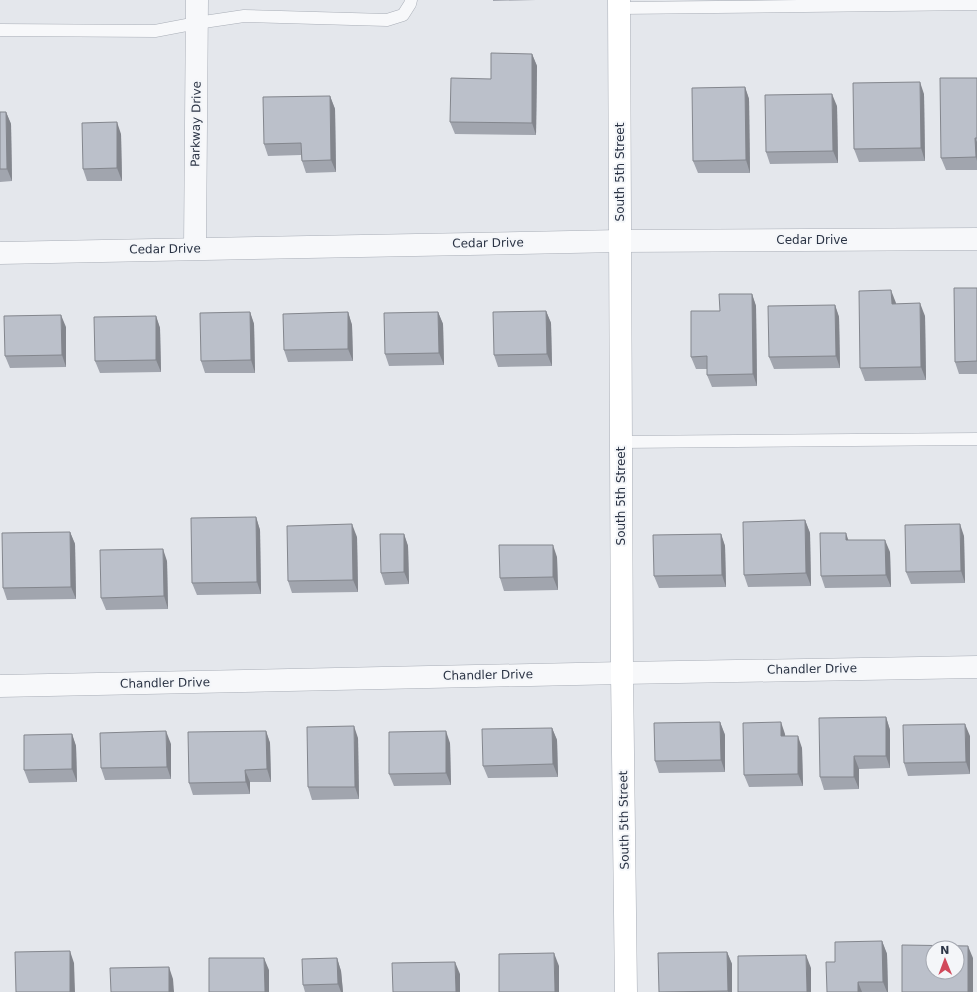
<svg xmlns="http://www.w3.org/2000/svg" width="977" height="992" viewBox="0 0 977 992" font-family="'DejaVu Sans',sans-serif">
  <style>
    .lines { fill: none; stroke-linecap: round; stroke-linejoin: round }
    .lane-casing { stroke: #a9aeb7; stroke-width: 13 }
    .street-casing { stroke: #a9aeb7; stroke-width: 23 }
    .secondary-casing { stroke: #a9aeb7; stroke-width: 23 }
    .lane { stroke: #f7f8fa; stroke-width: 12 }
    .street { stroke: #f7f8fa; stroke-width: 22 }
    .secondary { stroke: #fff; stroke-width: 22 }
    .wall { fill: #a1a5ae }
    .shaded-wall { fill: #83868d }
    .building { fill: #bbc0ca; stroke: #83868d; fill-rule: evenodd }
    .labels { text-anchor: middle; stroke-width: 4; stroke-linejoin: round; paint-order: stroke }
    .street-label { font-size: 12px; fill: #2b3445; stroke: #f4f6f9 }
  </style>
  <rect width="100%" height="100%" fill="#e4e7ec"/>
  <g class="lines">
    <defs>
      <g id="lane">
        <polyline points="620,8 977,4"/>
        <polyline points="0,30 155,31 197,23 244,16 387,20 403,15 410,4 411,0"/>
        <polyline points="621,442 977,439"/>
      </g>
      <g id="street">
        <polyline points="195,248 197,0"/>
        <polyline points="0,253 620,241 977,239"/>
        <polyline points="0,686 622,673 977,667"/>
      </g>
      <polyline id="secondary" points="619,0 622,673 626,992"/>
    </defs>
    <use href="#lane" class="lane-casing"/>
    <use href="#street" class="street-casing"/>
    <use href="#secondary" class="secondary-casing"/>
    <use href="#lane" class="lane"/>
    <use href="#street" class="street"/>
    <use href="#secondary" class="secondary"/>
  </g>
  <g class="wall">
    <polygon points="493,0 536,0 493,1"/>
    <polygon points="532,54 537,66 536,135 455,134 450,122 491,79"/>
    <polygon points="977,78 977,170 946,170 941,158"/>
    <polygon points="745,87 749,99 750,173 698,173 693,161"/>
    <polygon points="924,94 925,161 859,162 854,149"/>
    <polygon points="330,96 335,109 336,172 306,173 302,161 301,155 268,156 264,144"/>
    <polygon points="837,106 838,163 770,164 766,152"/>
    <polygon points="0,112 6,112 11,124 12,181 0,182"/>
    <polygon points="121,134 122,181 87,181 83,169"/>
    <polygon points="977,288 977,374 959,374 955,362"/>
    <polygon points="752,294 756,306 757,386 712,387 707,375 707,369 696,369 691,357 720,311"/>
    <polygon points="896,303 896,304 925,316 926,380 865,381 860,368"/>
    <polygon points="835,305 839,317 840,368 774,369 769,357"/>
    <polygon points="546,311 551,323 552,366 498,367 494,355"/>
    <polygon points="250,312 254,324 255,373 205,373 201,361"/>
    <polygon points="348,312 352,325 353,361 288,362 284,350"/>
    <polygon points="438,312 443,324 444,365 389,366 385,354"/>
    <polygon points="156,316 160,328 161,372 100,373 95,361"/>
    <polygon points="66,327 66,367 10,368 5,356"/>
    <polygon points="256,517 260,530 261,594 197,595 192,583"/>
    <polygon points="805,520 810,533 811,586 748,587 744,575"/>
    <polygon points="70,532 75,544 76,599 7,600 3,588"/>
    <polygon points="404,534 408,546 409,584 385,585 381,573"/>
    <polygon points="721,534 725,546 726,587 659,588 654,576"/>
    <polygon points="964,536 965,583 911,584 906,572"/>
    <polygon points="357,537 358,592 292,593 288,581"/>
    <polygon points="848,540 890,552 891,587 825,588 821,576"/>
    <polygon points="557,557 558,590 504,591 500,578"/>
    <polygon points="167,561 168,609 106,610 101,598"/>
    <polygon points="886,717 890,730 890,768 859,769 859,789 824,790 820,777"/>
    <polygon points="720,722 725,735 725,772 659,773 655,761"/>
    <polygon points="552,728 557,740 558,777 488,778 483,766"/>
    <polygon points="266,731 270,743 271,782 250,782 250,794 193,795 189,783"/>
    <polygon points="72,734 76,746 77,782 29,783 24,770"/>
    <polygon points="785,734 785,736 802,748 803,786 749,787 744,775"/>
    <polygon points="970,736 970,774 908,776 904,763"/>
    <polygon points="358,738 359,799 312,800 308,787"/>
    <polygon points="450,743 451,785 394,786 389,774"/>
    <polygon points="171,744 171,779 105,780 101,768"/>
    <polygon points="882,941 887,954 888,992 827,992"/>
    <polygon points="727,952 732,964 732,992 659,992"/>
    <polygon points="337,958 341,971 343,992 305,992 303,985"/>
  </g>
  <g class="shaded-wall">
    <polygon points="532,54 537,66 536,135 532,123"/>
    <polygon points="920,82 924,94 925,161 921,148"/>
    <polygon points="745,87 749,99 750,173 746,160"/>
    <polygon points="832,94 837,106 838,163 833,151"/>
    <polygon points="330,96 335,109 336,172 331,160"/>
    <polygon points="6,112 11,124 12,181 7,169"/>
    <polygon points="117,122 121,134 122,181 117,168"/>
    <polygon points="975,138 977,142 977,161 976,157"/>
    <polygon points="891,290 896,303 896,316 892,304"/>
    <polygon points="752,294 756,306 757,386 753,374"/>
    <polygon points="920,303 925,316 926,380 921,367"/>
    <polygon points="835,305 839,317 840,368 836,356"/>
    <polygon points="546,311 551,323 552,366 547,354"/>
    <polygon points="250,312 254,324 255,373 251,360"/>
    <polygon points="348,312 352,325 353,361 348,349"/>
    <polygon points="438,312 443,324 444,365 439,353"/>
    <polygon points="61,315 66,327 66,367 62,355"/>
    <polygon points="156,316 160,328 161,372 156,360"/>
    <polygon points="256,517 260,530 261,594 257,582"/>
    <polygon points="805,520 810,533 811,586 806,573"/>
    <polygon points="352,524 357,537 358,592 353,580"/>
    <polygon points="960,524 964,536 965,583 961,571"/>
    <polygon points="70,532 75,544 76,599 71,587"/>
    <polygon points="846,533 850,545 846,540"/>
    <polygon points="404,534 408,546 409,584 404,572"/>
    <polygon points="721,534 725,546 726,587 722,575"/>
    <polygon points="885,540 890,552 891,587 886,575"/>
    <polygon points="553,545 557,557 558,590 553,577"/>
    <polygon points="163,549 167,561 168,609 164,596"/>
    <polygon points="886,717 890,730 890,768 886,756"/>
    <polygon points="720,722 725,735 725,772 721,760"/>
    <polygon points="781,722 785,734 786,748 781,736"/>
    <polygon points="965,724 970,736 970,774 966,762"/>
    <polygon points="354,726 358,738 359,799 355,787"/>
    <polygon points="552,728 557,740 558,777 553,764"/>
    <polygon points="166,731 171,744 171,779 167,767"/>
    <polygon points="266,731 270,743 271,782 267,769"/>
    <polygon points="446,731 450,743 451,785 446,773"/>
    <polygon points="72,734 76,746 77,782 72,769"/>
    <polygon points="798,736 802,748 803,786 798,774"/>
    <polygon points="854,756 859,769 859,789 854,777"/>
    <polygon points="245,770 250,782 250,794 246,782"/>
    <polygon points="882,941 887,954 888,992 887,992 883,982"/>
    <polygon points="968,946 973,958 973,992 968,992"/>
    <polygon points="70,951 74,963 75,992 70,992"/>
    <polygon points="727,952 732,964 732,992 728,992 728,991"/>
    <polygon points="554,953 559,966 559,992 555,992"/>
    <polygon points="806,955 811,968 811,992 807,992"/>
    <polygon points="264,958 269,970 269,992 265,992"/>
    <polygon points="337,958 341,971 343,992 341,992 338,984"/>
    <polygon points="455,962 460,974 460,992 456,992"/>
    <polygon points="169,967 173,979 174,992 169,992"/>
    <polygon points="858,982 862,992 858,992"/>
  </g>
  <g class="building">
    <polygon points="491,53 532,54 532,123 450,122 451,78 491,79"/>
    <polygon points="940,78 977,78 977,138 975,138 976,157 941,158"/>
    <polygon points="920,82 921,148 854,149 853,83"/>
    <polygon points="745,87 746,160 693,161 692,88"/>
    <polygon points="832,94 833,151 766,152 765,95"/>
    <polygon points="330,96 331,160 302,161 301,143 264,144 263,97"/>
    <polygon points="0,112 6,112 7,169 0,169"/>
    <polygon points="117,122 117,168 83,169 82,123"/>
    <polygon points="954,288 977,288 977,361 955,362"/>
    <polygon points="891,290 892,304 920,303 921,367 860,368 859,291"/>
    <polygon points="719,294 752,294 753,374 707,375 707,356 691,357 691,311 720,311"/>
    <polygon points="835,305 836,356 769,357 768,306"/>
    <polygon points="546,311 547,354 494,355 493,312"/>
    <polygon points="250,312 251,360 201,361 200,313"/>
    <polygon points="348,312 348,349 284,350 283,314"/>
    <polygon points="438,312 439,353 385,354 384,313"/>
    <polygon points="61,315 62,355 5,356 4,316"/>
    <polygon points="156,316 156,360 95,361 94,317"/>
    <polygon points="256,517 257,582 192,583 191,518"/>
    <polygon points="805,520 806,573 744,575 743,522"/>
    <polygon points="352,524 353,580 288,581 287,526"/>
    <polygon points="960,524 961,571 906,572 905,525"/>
    <polygon points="70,532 71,587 3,588 2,533"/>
    <polygon points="820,533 846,533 846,540 885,540 886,575 821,576"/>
    <polygon points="380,534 404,534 404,572 381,573"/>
    <polygon points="721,534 722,575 654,576 653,535"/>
    <polygon points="499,545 553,545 553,577 500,578"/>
    <polygon points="163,549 164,596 101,598 100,550"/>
    <polygon points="886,717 886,756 854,756 854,777 820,777 819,718"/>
    <polygon points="720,722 721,760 655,761 654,723"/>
    <polygon points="781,722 781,736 798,736 798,774 744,775 743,723"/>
    <polygon points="965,724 966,762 904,763 903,725"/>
    <polygon points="354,726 355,787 308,787 307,727"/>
    <polygon points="552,728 553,764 483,766 482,729"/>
    <polygon points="166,731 167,767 101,768 100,733"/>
    <polygon points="266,731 267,769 245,770 246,782 189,783 188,732"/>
    <polygon points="446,731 446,773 389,774 389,732"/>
    <polygon points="72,734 72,769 24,770 24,735"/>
    <polygon points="882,941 883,982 858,982 858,992 827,992 826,962 835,962 835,942"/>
    <path d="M902,945L968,946V992H902ZM933,948H957V972H933Z"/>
    <polygon points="70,951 70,992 16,992 15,952"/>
    <polygon points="727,952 728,991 659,992 658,953"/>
    <polygon points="554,953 555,992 499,992 499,954"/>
    <polygon points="806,955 807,992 738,992 738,956"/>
    <polygon points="209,958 264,958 265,992 209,992"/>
    <polygon points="337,958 338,984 303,985 302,959"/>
    <polygon points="455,962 456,992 393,992 392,963"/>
    <polygon points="169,967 169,992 111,992 110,968"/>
  </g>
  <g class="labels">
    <g class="street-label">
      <text transform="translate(196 124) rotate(-89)" y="4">Parkway Drive</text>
      <text transform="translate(620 172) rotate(-90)" y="4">South 5th Street</text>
      <text x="812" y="244">Cedar Drive</text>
      <text transform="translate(488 243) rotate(-1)" y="4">Cedar Drive</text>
      <text transform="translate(165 249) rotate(-1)" y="4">Cedar Drive</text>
      <text transform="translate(621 496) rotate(-90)" y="4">South 5th Street</text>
      <text transform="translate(812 669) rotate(-1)" y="4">Chandler Drive</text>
      <text transform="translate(488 675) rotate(-1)" y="4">Chandler Drive</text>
      <text transform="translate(165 683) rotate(-1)" y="4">Chandler Drive</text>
      <text transform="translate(624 820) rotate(-91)" y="4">South 5th Street</text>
    </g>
  </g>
  <g transform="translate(945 960) rotate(359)"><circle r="19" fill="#f4f6f9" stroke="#a4a8b1"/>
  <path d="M0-3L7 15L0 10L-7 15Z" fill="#d1495b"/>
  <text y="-6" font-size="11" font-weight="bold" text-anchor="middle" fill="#2b3445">N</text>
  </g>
</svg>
